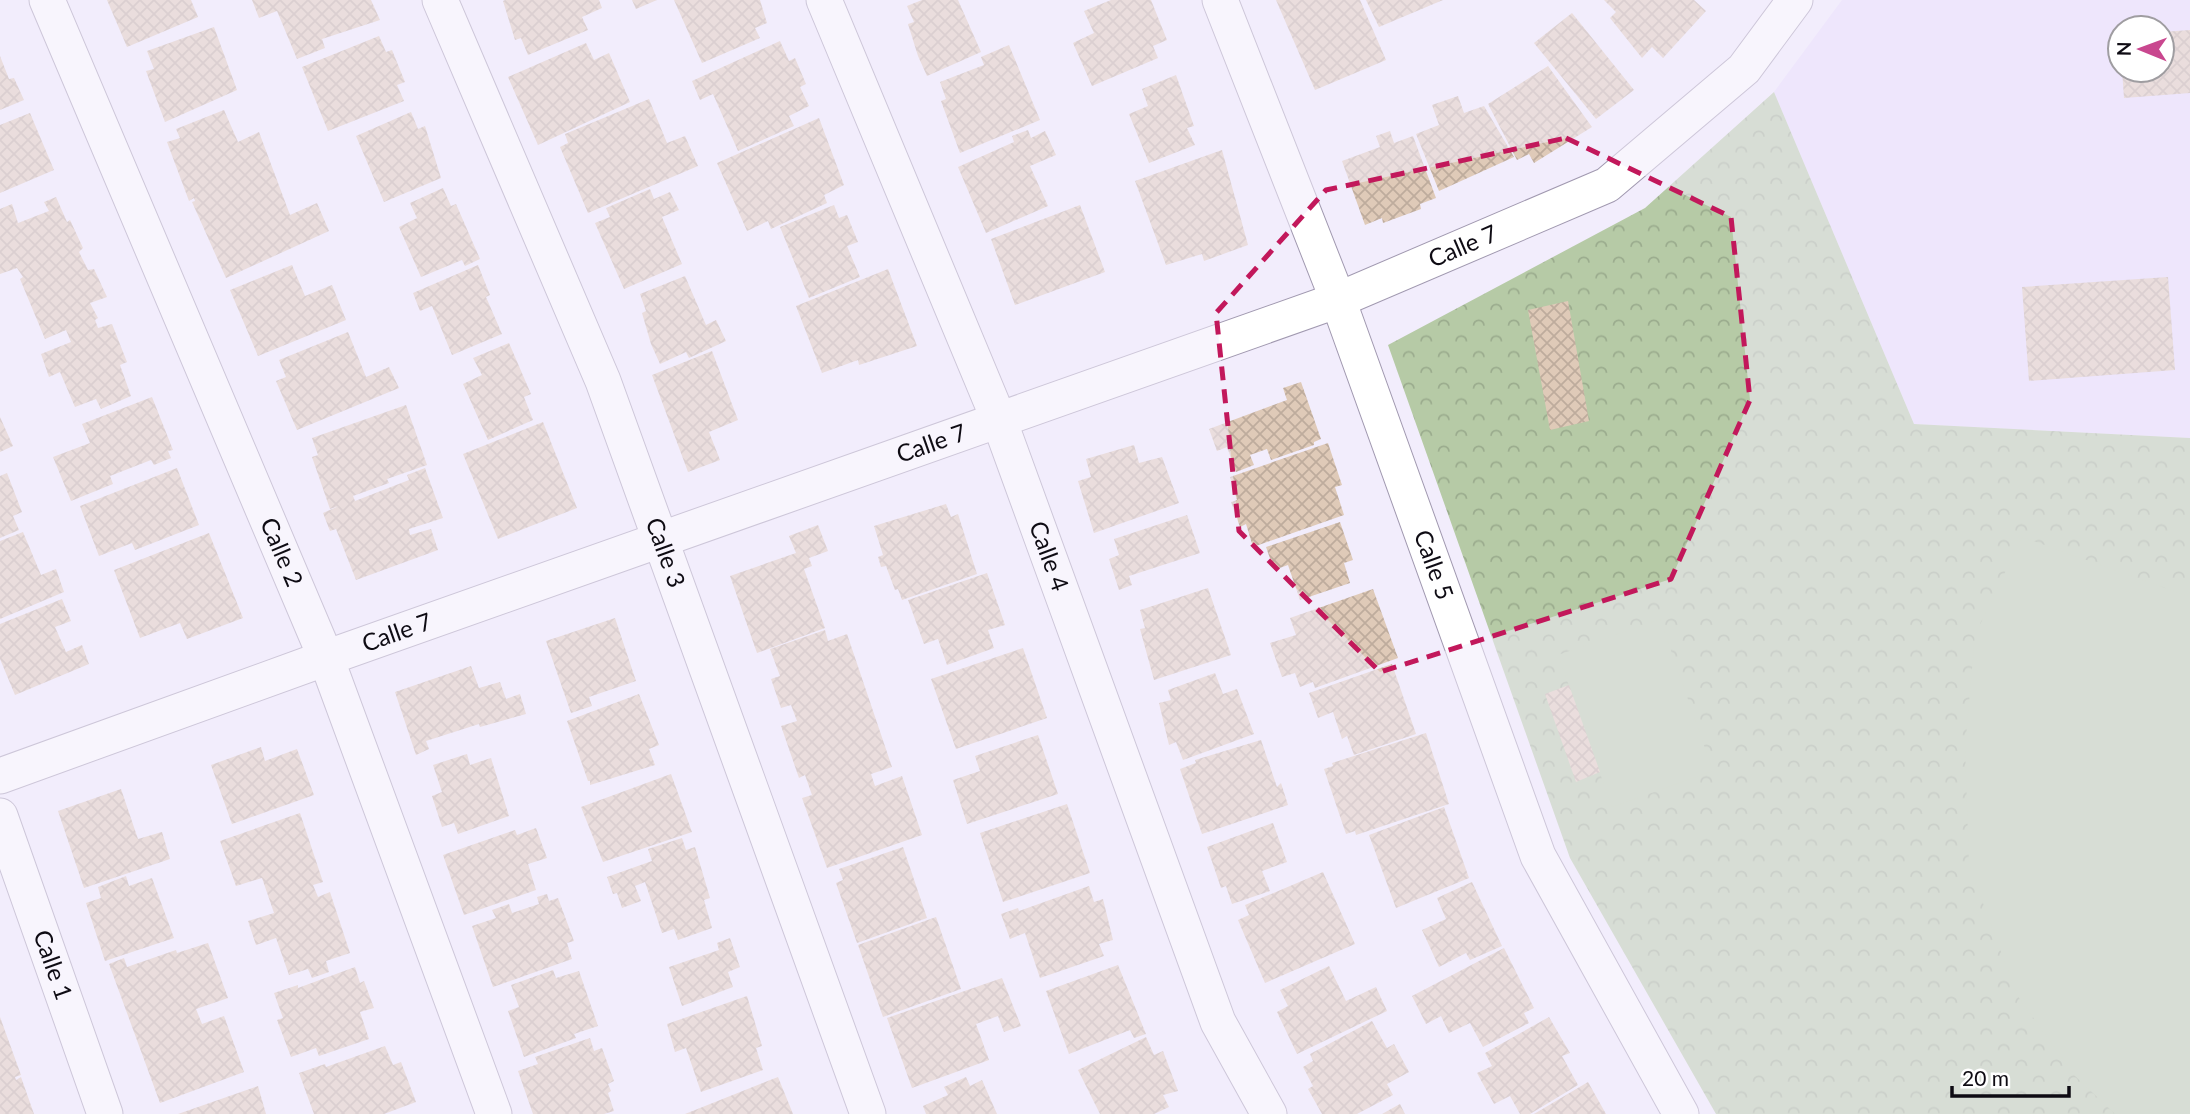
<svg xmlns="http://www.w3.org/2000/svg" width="2190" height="1114" viewBox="0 0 2190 1114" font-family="Lato,sans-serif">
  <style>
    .built { fill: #e8ddfd; fill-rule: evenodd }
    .park { fill: url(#park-crowns) }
    .pitch { fill: #b6caa6 }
    .building { fill: url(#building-cross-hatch) }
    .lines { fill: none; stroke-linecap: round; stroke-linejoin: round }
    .minor-casing { stroke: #a199b0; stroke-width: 37 }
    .minor { stroke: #fff; stroke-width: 35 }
    .marked { fill: none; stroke: #c2185b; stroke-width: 5; stroke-dasharray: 14 9; stroke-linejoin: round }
    .labels { text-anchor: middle; stroke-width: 5; stroke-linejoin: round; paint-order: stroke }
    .street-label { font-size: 24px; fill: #0e0b13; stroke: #fff }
  </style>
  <defs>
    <pattern id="park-crowns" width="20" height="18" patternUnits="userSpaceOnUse" patternTransform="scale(1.75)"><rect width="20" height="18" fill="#b6caa6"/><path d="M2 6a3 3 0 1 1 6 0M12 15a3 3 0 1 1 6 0" fill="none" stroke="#9bac8e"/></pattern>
    <pattern id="building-cross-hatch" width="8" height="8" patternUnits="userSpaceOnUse" patternTransform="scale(1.75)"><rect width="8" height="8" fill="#dfcab8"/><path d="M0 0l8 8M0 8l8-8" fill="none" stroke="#beac9d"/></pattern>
  </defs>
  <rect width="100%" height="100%" fill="#f2edfc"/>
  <path class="built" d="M1842,0H2190V438L1914,424L1774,92ZM2120,28H2162V70H2120Z"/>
  <polygon class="park" points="1774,92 1914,424 2190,438 2190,1114 1716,1114 1570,858 1388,345 1645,208"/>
  <g class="pitch">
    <polygon points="2022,537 2190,597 2190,1114 2115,1114 2075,1076 2017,995 1969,865 1965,748 1975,635"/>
    <polygon points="1660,619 1713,771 1612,807 1558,655"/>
  </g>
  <g class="building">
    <polygon points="107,0 191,0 198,17 127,47"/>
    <polygon points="252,0 371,0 380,20 322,39 325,48 297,59 277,11 259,18"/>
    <polygon points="505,0 599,0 602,8 582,17 588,30 528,55 521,38 515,40 503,1"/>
    <polygon points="632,0 657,0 636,9"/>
    <polygon points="674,0 760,0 767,23 755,28 760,38 702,63"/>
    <polygon points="922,0 958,0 981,52 927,76 918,56 908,24 914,22 907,6"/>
    <polygon points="1111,0 1151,0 1167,40 1153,46 1158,58 1092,86 1073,43 1094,33 1084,11"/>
    <polygon points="1276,0 1360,0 1386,60 1315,90"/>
    <polygon points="1366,0 1443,0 1379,27"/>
    <polygon points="1604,0 1694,0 1706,11 1663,58 1652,47 1642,58 1610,18 1616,12"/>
    <polygon points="1572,13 1634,90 1596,119 1534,43"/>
    <polygon points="214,27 237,90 165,122 146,71 154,69 147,51"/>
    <polygon points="2190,30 2190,93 2124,98 2122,70 2162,70 2162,32"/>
    <polygon points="379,36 386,52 392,50 405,82 397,85 404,101 328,131 302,67"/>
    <polygon points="780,41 789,61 795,58 806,84 800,87 809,106 789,116 794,126 738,151 713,94 700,100 692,81"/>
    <polygon points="586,43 594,60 609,53 630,102 538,145 508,77"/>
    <polygon points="1009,45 1040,120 960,153 941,101 946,99 940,82 984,65 981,57"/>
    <polygon points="0,56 9,79 14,78 24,100 0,110"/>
    <polygon points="1548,66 1592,127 1534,163 1529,154 1517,160 1488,104"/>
    <polygon points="1176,75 1194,126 1187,128 1195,145 1149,163 1129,114 1148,106 1142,89"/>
    <polygon points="1458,96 1464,113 1484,106 1514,157 1439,191 1416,134 1439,125 1432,105"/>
    <polygon points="649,99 667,143 685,136 698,166 588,213 560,147 568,143 565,134"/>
    <polygon points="224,110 238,142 259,132 290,215 317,203 329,231 226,278 192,202 195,201 194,198 189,201 167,142 180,138 176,129"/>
    <polygon points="411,112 418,129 425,126 441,178 384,202 356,136"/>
    <polygon points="30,113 54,170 0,193 0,125"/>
    <polygon points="819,118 844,185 824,195 827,203 771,229 768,221 747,231 717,163"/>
    <polygon points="1028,130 1031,138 1045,131 1056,155 1030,166 1048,206 986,233 958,167 1014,142 1012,136"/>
    <polygon points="1390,131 1394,143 1413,136 1436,198 1420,204 1421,209 1383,223 1382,218 1365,225 1342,161 1380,147 1376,136"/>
    <polygon points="1222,150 1248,245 1204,261 1202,254 1166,265 1135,181"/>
    <polygon points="443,188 451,206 456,204 480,259 465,266 462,260 421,277 399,227 417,218 410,203"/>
    <polygon points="650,189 654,199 670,192 679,210 662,217 682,264 624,289 595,223 610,217 606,208"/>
    <polygon points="56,197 67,222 70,220 83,248 79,252 88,270 94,269 107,297 90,303 98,318 95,320 98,328 112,324 127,362 120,365 131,396 101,409 96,399 75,407 60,372 49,377 41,354 71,342 66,330 45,339 20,279 23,277 17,268 0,274 0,209 12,204 18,223 49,211 44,202"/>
    <polygon points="834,205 839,218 847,215 858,242 847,246 860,277 809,298 780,227"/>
    <polygon points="1080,205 1105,272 1015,305 991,239"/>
    <polygon points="292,265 305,296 332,285 346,320 258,356 230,290"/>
    <polygon points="478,265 490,295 486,297 502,334 452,355 432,306 420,311 413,293"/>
    <polygon points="888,269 917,346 859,365 858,360 822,373 796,306"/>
    <polygon points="685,276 706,325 716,320 726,341 689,358 686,352 660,364 651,344 642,313 646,311 640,294"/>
    <polygon points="2168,277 2175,370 2029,381 2022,287"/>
    <polygon points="1568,301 1589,421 1550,430 1528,310"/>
    <polygon points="348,332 366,377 389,367 399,388 297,430 276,381 286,377 279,360"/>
    <polygon points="509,343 531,394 524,397 533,420 488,440 463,384 482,375 473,358"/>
    <polygon points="712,351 738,420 709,432 720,460 688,472 652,375"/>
    <polygon points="1301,382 1321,439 1314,442 1314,445 1271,460 1267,449 1250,455 1254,465 1236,472 1227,447 1217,451 1209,429 1287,400 1283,388"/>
    <polygon points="152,397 173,450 168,451 171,458 154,465 151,460 110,476 113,484 71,501 53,457 90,443 82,424"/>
    <polygon points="406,405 427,465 387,479 389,483 353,496 355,501 409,480 407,475 425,468 443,518 409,529 410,535 431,529 438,550 356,580 336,529 330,531 323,513 339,506 330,509 312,457 318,455 312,438"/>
    <polygon points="0,417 13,446 0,452"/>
    <polygon points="543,422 577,508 498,539 463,454"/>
    <polygon points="1328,443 1342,485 1335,487 1344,515 1253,547 1246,524 1240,527 1231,502 1237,500 1230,477"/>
    <polygon points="1134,445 1139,463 1162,457 1179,503 1094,533 1078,481 1091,477 1086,459"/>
    <polygon points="177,468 199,525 135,550 132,543 99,556 80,506"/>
    <polygon points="7,473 22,512 13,516 19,530 0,538 0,476"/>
    <polygon points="946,504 951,517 958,514 977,574 902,600 898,589 895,590 886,566 881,567 878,557 883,555 874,526"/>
    <polygon points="1187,515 1200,553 1129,576 1132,585 1119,590 1109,559 1119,555 1114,539"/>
    <polygon points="1340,522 1353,560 1344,563 1350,583 1300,600 1288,565 1274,570 1266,547"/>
    <polygon points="818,525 828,551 809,558 812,566 804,569 825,628 757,653 730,576 796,553 789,536"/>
    <polygon points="23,532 41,575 56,569 64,592 0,619 0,541"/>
    <polygon points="209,533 243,618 187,639 180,623 140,638 114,570"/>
    <polygon points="987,573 1005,625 988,630 994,648 947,665 938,639 924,644 908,600"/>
    <polygon points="1208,588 1231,655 1154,680 1140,629 1145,628 1140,610"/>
    <polygon points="1373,589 1398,658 1315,688 1313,682 1300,687 1295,673 1282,677 1270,643 1296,635 1290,618"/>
    <polygon points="62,599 71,621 55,627 66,652 82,645 89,664 15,695 0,659 0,624"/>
    <polygon points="615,618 636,681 589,697 592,706 571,713 546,641"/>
    <polygon points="825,630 828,641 847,634 892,767 871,774 875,786 902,776 922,835 827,868 802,798 812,795 805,775 799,778 781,726 797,721 791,705 781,708 771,679 780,676 770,649"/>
    <polygon points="1023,648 1047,718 956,749 931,679"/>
    <polygon points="1392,664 1416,734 1354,755 1347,736 1342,739 1333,712 1318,718 1309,693"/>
    <polygon points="471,666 479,688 500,682 506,699 520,694 526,714 480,727 479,724 426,741 429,749 416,755 395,692"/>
    <polygon points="1215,673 1223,694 1237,689 1254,734 1183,760 1176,742 1169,745 1159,703 1171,700 1168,690"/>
    <polygon points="1569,685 1600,772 1576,782 1545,694"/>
    <polygon points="639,694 659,745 649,749 655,765 590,785 590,781 588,781 567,721"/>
    <polygon points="1426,733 1449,804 1356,835 1355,831 1346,834 1324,769 1333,766 1332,763"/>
    <polygon points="1038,735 1058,794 967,824 953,780 980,771 975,756"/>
    <polygon points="1261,740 1277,787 1281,783 1288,805 1202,834 1180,769 1196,763 1195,760"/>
    <polygon points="261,747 265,761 297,749 314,795 232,824 211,765"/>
    <polygon points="467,754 470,765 491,758 509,816 458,834 454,823 442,827 432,796 442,792 433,765"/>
    <polygon points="671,774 692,832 603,862 581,807"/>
    <polygon points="121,789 138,839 162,832 170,859 84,888 58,811"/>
    <polygon points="1067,804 1090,873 1003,902 980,833"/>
    <polygon points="1444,807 1469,878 1396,908 1369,835"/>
    <polygon points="300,813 323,882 313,885 318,897 330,892 350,953 326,961 329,972 312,978 308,969 289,975 276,938 256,945 248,921 274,913 262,878 236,886 220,841"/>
    <polygon points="1273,823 1287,862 1262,871 1270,891 1232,904 1226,886 1221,888 1207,847"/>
    <polygon points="536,828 547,858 528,864 536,890 464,915 443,855 515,830 517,835"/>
    <polygon points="682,838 686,850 695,847 710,898 704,900 712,928 678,940 674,929 662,933 645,882 635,886 641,901 622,908 617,893 613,894 607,877 652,861 648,849"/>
    <polygon points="903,847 927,918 857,943 836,883 843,880 839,869"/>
    <polygon points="1323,872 1355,944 1265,983 1238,920 1249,915 1245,905"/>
    <polygon points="126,876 129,886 152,878 174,938 105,961 86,903 101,898 98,887"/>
    <polygon points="1472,882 1502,946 1470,960 1466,953 1439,967 1422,930 1446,919 1437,898"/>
    <polygon points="1089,886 1094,902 1103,899 1113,940 1099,944 1104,956 1040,978 1025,933 1010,939 1001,914 1018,908 1019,911"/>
    <polygon points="547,894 549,901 558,898 574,941 567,943 572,959 493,987 472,926 496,918 492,910 509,904 512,913 539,904 537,897"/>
    <polygon points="936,917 961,989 883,1017 858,945"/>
    <polygon points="730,938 740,967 728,972 733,987 682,1006 669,967 719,950 717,943"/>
    <polygon points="208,943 228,998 196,1009 202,1024 224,1016 244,1072 160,1103 109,964 124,958 127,967 176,950 177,953"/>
    <polygon points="1504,948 1534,1008 1524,1013 1529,1023 1483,1047 1470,1023 1449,1033 1441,1016 1426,1024 1412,996"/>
    <polygon points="1118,965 1146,1034 1134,1038 1130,1030 1069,1054 1046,991"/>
    <polygon points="1329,966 1346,1001 1376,987 1387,1011 1297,1054 1277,1012 1288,1006 1280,990"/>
    <polygon points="355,967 360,983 364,981 374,1008 360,1012 369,1039 319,1056 316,1048 291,1057 277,1020 283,1018 274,993 298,985 298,988"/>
    <polygon points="553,970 556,978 579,971 598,1026 574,1034 576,1038 524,1057 508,1011 519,1007 511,985"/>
    <polygon points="1002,978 1021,1026 1004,1032 998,1016 976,1024 989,1060 912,1088 887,1018"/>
    <polygon points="747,996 762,1046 756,1048 763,1070 701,1092 686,1048 675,1052 667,1024"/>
    <polygon points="0,1017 21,1075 15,1077 16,1080 21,1077 34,1114 0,1114"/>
    <polygon points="1549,1017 1570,1053 1562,1056 1578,1085 1530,1114 1520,1114 1510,1096 1494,1104 1477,1073 1492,1066 1485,1053"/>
    <polygon points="1372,1021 1387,1048 1394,1044 1409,1072 1387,1084 1393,1095 1357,1114 1322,1114 1308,1089 1313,1086 1303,1067 1313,1061 1310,1054"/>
    <polygon points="1146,1037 1154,1055 1163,1051 1178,1091 1163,1095 1169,1107 1154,1114 1100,1114 1078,1070"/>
    <polygon points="590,1038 594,1051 602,1048 614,1081 608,1084 611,1091 608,1093 614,1111 604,1114 533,1114 518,1071 538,1064 535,1057"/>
    <polygon points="385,1046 393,1065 401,1062 416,1102 384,1114 314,1114 299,1073 325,1064 326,1067"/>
    <polygon points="778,1077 793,1114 685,1114"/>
    <polygon points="966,1077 970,1086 982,1080 997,1114 926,1114 923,1106 948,1095 944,1087"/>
    <polygon points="1588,1082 1606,1114 1534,1114"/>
    <polygon points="258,1086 266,1114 178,1114"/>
    <polygon points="1400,1104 1405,1114 1382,1114"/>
  </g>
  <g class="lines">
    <defs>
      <g id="minor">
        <path id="s1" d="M47,0L326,658L494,1114"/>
        <path id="s2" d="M440,0L603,381L868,1114"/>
        <path id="s3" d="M824,0L999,420L1218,1022L1269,1114"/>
        <path id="s4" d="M1220,0L1338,300L1538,856L1681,1114"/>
        <path id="s5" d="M0,776L326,658L1338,300L1607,185L1744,69L1795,0"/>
        <path id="s6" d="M0,816L105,1114"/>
      </g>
    </defs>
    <use href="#minor" class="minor-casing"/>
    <use href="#minor" class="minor"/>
  </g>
  <path d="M0 0H2190V1114H0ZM1566,138L1731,217L1750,400L1671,579L1380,672L1239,531L1216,313L1326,190Z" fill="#f2edfc" fill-opacity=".55" fill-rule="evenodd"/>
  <path class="marked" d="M1566,138L1731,217L1750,400L1671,579L1380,672L1239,531L1216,313L1326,190Z"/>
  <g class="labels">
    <g class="street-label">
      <text dy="8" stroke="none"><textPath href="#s5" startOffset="1556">Calle 7</textPath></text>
      <text dy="8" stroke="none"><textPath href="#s5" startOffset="989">Calle 7</textPath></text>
      <text dy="8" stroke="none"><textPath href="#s2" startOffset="597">Calle 3</textPath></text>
      <text dy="8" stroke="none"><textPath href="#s1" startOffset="600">Calle 2</textPath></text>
      <text dy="8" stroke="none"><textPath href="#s3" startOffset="600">Calle 4</textPath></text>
      <text dy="8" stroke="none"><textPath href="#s4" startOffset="604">Calle 5</textPath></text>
      <text dy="8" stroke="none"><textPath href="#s5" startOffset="422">Calle 7</textPath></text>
      <text dy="8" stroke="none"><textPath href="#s6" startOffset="158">Calle 1</textPath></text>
    </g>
  </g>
  <g transform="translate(2141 49) rotate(271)"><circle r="33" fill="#ffffff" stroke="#9f9da1" stroke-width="2"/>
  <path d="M0-5L12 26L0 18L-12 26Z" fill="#c9478f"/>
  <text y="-10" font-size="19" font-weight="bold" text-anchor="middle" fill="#0e0b13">N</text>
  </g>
  <path d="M1952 1086v10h117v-10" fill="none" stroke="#0e0b13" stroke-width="3.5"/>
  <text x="1962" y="1086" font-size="21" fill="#0e0b13" stroke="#ffffff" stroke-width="5" paint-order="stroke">20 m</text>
</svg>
